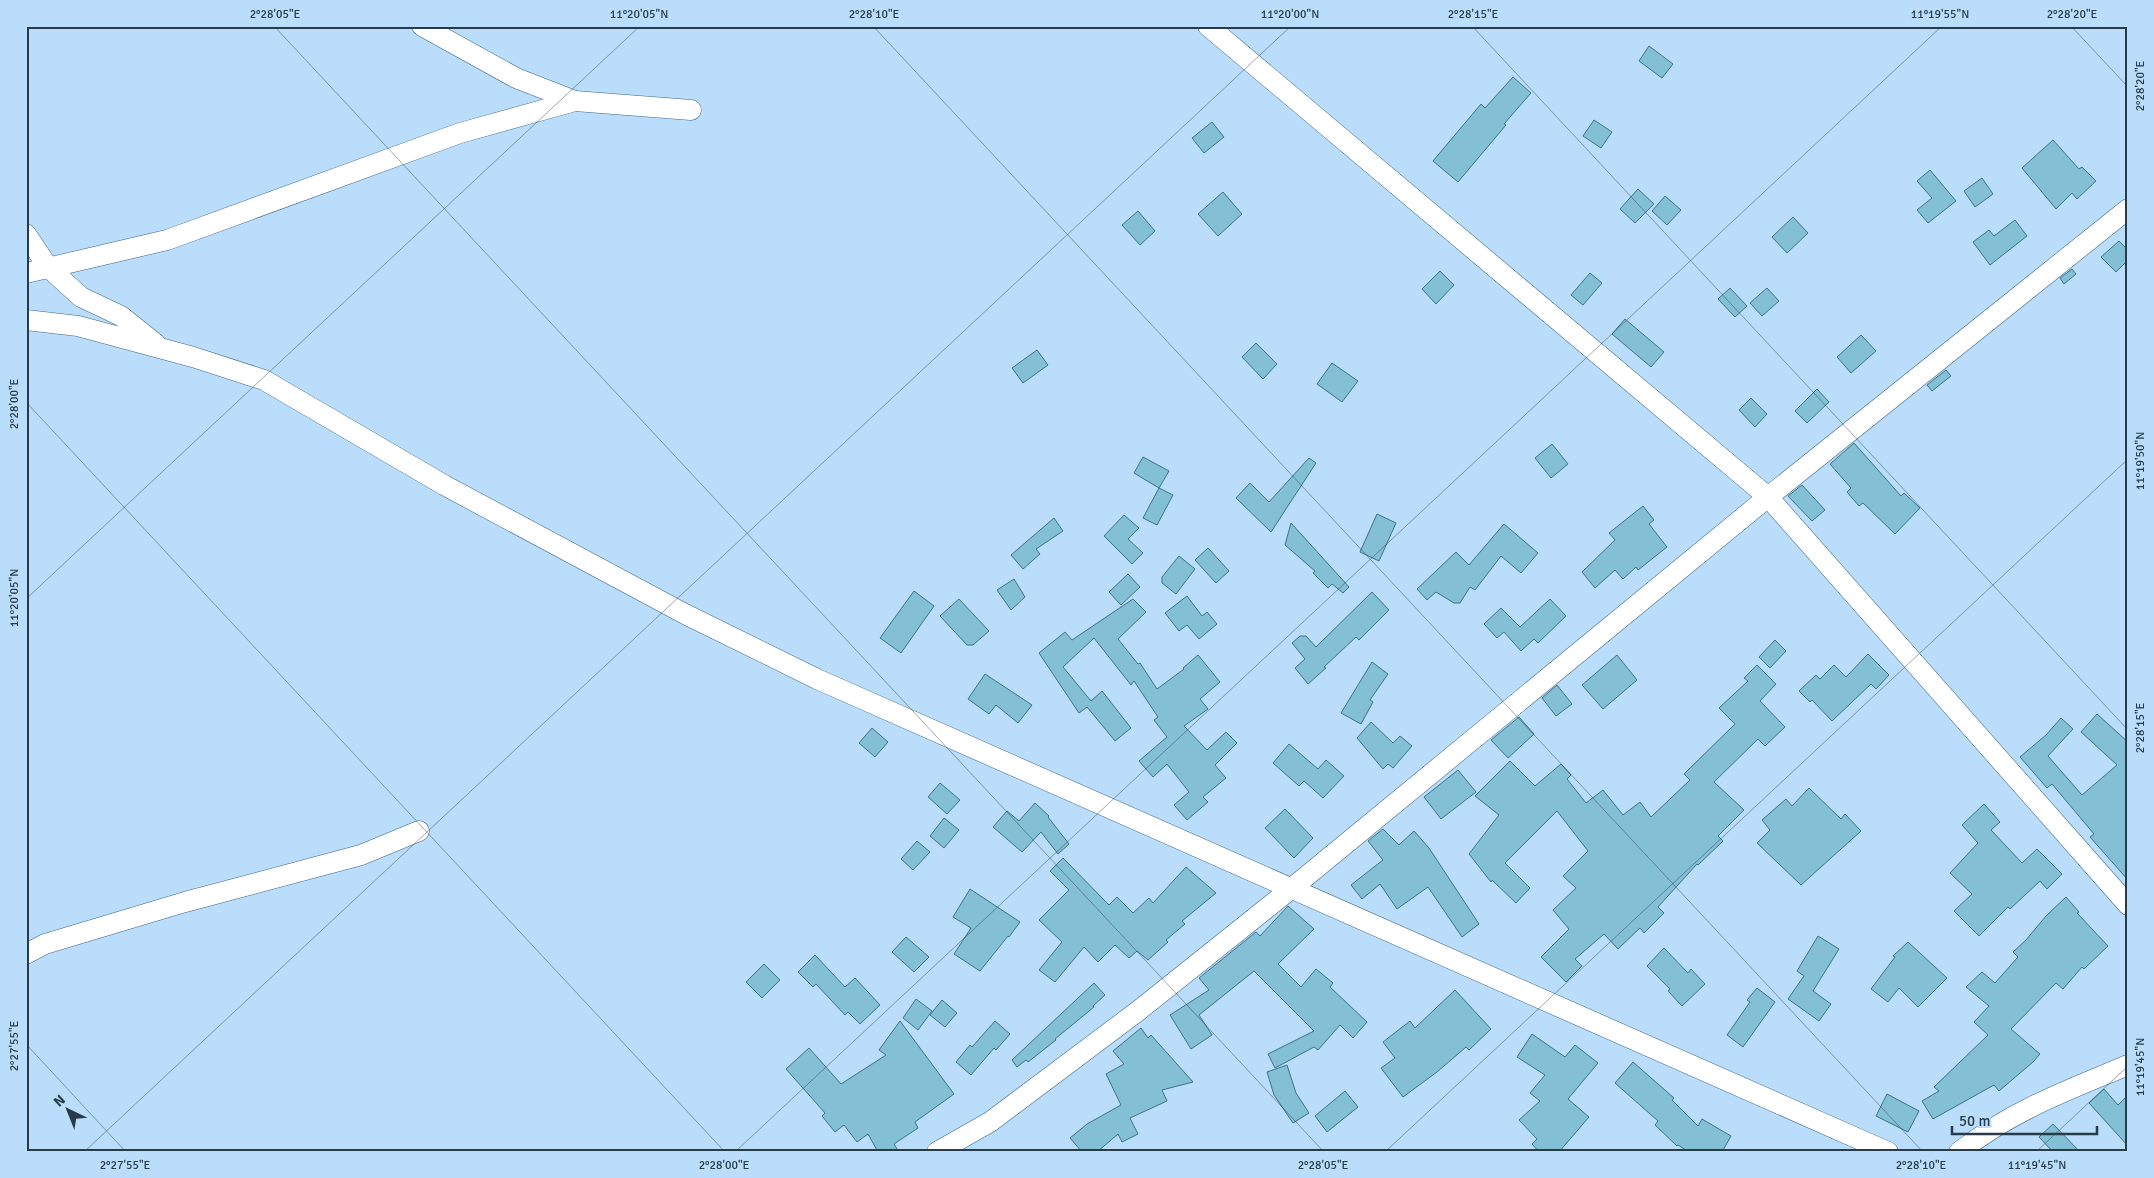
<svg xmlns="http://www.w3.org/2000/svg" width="2154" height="1178" viewBox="0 0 2154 1178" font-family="Signika,sans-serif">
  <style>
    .building { fill: #83bfd5; stroke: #397489 }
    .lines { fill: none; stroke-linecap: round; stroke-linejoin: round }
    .minor-casing { stroke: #3d6686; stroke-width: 21 }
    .minor { stroke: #fff; stroke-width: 20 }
    .ticks { fill: none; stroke: #283b49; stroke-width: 1; stroke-opacity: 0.45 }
    .neatline { fill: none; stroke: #283b49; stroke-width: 2 }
    .ticks-label { font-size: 12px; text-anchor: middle; fill: #283b49 }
  </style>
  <rect width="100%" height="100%" fill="#b9ddfa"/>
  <g class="building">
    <polygon points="1649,46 1673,64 1662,78 1639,61"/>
    <polygon points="1513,77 1531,93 1504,124 1506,125 1458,182 1433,161 1481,104 1485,108"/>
    <polygon points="1594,120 1612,132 1601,148 1583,136"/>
    <polygon points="1212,122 1224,137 1204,153 1192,138"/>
    <polygon points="2053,140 2079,169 2082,167 2096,181 2077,199 2072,193 2056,209 2022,168"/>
    <polygon points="1930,170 1956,201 1928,223 1917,210 1932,198 1917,181"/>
    <polygon points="1982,178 1993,194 1975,207 1964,191"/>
    <polygon points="1638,189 1654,204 1635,223 1620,209"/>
    <polygon points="1223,192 1242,214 1218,236 1198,214"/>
    <polygon points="1665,196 1681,210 1667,225 1652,211"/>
    <polygon points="1138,211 1155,231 1140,245 1122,225"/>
    <polygon points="1793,217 1808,233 1787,253 1772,237"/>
    <polygon points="2015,220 2027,236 1990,265 1973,242 1989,230 1994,236"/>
    <polygon points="2119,241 2128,250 2128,260 2116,272 2101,257"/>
    <polygon points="2072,269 2076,274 2064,284 2060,278"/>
    <polygon points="1440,271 1454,285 1436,304 1422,289"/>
    <polygon points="1590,273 1602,283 1583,305 1571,295"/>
    <polygon points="1730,288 1747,306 1735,317 1718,299"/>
    <polygon points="1767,288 1779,301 1762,316 1750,303"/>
    <polygon points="1625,319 1664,352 1651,367 1612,334"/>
    <polygon points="1861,335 1876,351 1851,373 1837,357"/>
    <polygon points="1256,343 1277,364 1263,379 1242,357"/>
    <polygon points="1037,350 1048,365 1023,383 1012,368"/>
    <polygon points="1332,363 1358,381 1342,402 1317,384"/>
    <polygon points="1946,370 1951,376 1932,391 1927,385"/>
    <polygon points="1817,389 1829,402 1807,423 1795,411"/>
    <polygon points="1751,398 1767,414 1755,427 1739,410"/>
    <polygon points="1854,443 1901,496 1904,493 1920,508 1895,534 1863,503 1859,506 1847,492 1851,488 1830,464"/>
    <polygon points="1552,444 1568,464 1551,478 1535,458"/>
    <polygon points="1143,457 1169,471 1159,488 1134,473"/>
    <polygon points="1309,458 1316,463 1271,532 1236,498 1250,483 1269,502"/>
    <polygon points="1802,485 1825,510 1812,521 1788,496"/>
    <polygon points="1159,488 1173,495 1157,525 1143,518"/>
    <polygon points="1643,506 1654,520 1649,524 1667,547 1638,570 1636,567 1623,579 1615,570 1595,588 1582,572 1615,540 1609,533"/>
    <polygon points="1377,514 1396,523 1379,561 1360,552"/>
    <polygon points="1124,515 1139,528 1128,539 1143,553 1132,564 1104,536"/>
    <polygon points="1054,518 1063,531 1036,549 1040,554 1023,569 1011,555"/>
    <polygon points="1291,523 1349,587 1343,593 1332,584 1328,588 1313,573 1315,571 1285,545"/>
    <polygon points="1504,524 1538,553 1521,573 1501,556 1475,590 1470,587 1460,603 1454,603 1436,592 1427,600 1417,589 1456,552 1469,565"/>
    <polygon points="1208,548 1229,571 1216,583 1195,560"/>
    <polygon points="1179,556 1195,569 1176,594 1162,583 1162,577"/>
    <polygon points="1128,574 1140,587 1121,605 1109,592"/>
    <polygon points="1014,579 1025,597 1011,610 997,590"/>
    <polygon points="914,591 934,606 901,653 880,638"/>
    <polygon points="1372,592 1389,610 1359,640 1356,637 1324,667 1326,668 1308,684 1295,668 1305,659 1292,643 1300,636 1306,636 1316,647"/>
    <polygon points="1187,596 1202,616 1207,612 1217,624 1199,639 1187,625 1179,631 1165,613"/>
    <polygon points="959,599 989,631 973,645 967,645 940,616"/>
    <polygon points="1133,599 1146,612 1118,639 1138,664 1140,663 1157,689 1184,669 1183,668 1198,655 1220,682 1200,699 1208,709 1184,726 1207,750 1226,732 1237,743 1215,765 1226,778 1203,797 1208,802 1187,820 1174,805 1189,792 1167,764 1153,777 1139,761 1167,737 1154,720 1158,717 1134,681 1131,685 1094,638 1063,667 1091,701 1102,691 1131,728 1115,741 1087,707 1079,713 1039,653 1065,632 1072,640"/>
    <polygon points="1550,599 1566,616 1538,643 1534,639 1521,651 1504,632 1497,638 1484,624 1501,608 1520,627"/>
    <polygon points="1775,640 1786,651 1770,668 1759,657"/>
    <polygon points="1868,654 1889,675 1876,689 1871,684 1832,721 1812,700 1810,702 1799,691 1816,675 1820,679 1834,665 1846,677"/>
    <polygon points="1617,655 1637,680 1603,709 1582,685"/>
    <polygon points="1372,662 1388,674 1370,700 1373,702 1361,724 1341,713"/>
    <polygon points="1757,665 1776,684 1760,701 1785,727 1765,746 1758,739 1714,782 1744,810 1718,836 1723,841 1698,865 1697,864 1658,907 1664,913 1644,933 1640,928 1618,949 1604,934 1575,959 1582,966 1566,982 1541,957 1569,929 1553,910 1576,888 1563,876 1588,851 1557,811 1505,863 1530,888 1516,903 1492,880 1491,882 1469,854 1499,815 1475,796 1510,761 1535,786 1561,764 1571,775 1567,779 1586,803 1603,790 1623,815 1640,802 1651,817 1690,780 1684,774 1735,724 1719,708 1748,681 1744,678"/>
    <polygon points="985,674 1032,705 1018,723 996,705 989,714 968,699"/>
    <polygon points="1557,685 1572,704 1556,716 1542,698"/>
    <polygon points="2097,714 2128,742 2128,880 2090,837 2094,834 2052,784 2047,788 2020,757 2046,735 2061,718 2073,729 2048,756 2082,795 2117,765 2081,732"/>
    <polygon points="1519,717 1534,734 1508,758 1491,740"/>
    <polygon points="1371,722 1393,743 1400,736 1412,746 1393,768 1388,764 1383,769 1357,738"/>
    <polygon points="872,728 888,742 875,757 859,743"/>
    <polygon points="1289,744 1318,769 1326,760 1344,776 1323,798 1304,781 1299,786 1273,763"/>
    <polygon points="1458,770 1476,792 1441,819 1424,797"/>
    <polygon points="940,783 960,800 947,814 928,797"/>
    <polygon points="1809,788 1841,819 1845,814 1861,831 1801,885 1757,843 1770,830 1762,820 1786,799 1792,806"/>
    <polygon points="1035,803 1049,816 1048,817 1069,844 1058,854 1041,832 1022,852 993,827 1007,811 1019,821"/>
    <polygon points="1984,804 2000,822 1991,830 2022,863 2037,849 2062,874 2047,889 2040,881 2010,909 2008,907 1979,936 1954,911 1972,894 1950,873 1978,843 1962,825"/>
    <polygon points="1285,809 1313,838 1294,858 1265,828"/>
    <polygon points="944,818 959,830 944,848 930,836"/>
    <polygon points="1383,829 1399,845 1414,831 1429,848 1479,924 1462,937 1428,887 1397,909 1380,884 1362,899 1351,885 1383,860 1368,841"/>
    <polygon points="917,841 930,852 913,870 901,859"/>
    <polygon points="1063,858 1109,905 1117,897 1133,913 1149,898 1153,903 1186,867 1216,893 1182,921 1185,924 1166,940 1168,942 1148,960 1137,951 1129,958 1115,945 1098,962 1084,947 1055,982 1039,970 1062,942 1039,920 1069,890 1050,871"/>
    <polygon points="970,889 1020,922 1009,937 1008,936 980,971 954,954 971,928 953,917"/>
    <polygon points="2066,897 2079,912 2077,913 2108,946 2084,969 2082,967 2063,989 2056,983 2011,1029 2040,1054 2033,1062 1999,1091 1994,1085 1933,1119 1922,1101 1939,1091 1934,1087 1988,1035 1974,1022 1989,1006 1966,987 1982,972 1995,983 2018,957 2013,952 2026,940 2046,916"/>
    <polygon points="1288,906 1314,929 1278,964 1301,987 1316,969 1333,983 1330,987 1367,1022 1353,1038 1340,1025 1318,1050 1314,1047 1275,1068 1268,1054 1314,1031 1254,971 1199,1015 1212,1035 1191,1049 1170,1015 1209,990 1199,978 1256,932 1260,936"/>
    <polygon points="1818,936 1839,949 1813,991 1831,1004 1819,1021 1788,999 1804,976 1797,971"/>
    <polygon points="906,937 929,957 914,972 892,952"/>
    <polygon points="1908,942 1947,978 1918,1007 1899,988 1888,1002 1871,989 1895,957 1893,956"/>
    <polygon points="1664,948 1688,973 1691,969 1705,984 1682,1006 1668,991 1670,989 1647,966"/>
    <polygon points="815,955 845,987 855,978 880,1005 860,1024 848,1012 845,1015 816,984 813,987 798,972"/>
    <polygon points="764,964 780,980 762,998 746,982"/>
    <polygon points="1094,983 1105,995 1093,1006 1094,1007 1055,1039 1056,1040 1028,1062 1026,1060 1017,1067 1012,1060"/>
    <polygon points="1757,988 1775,1002 1743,1047 1727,1035 1750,1002 1747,1000"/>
    <polygon points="1455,990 1491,1029 1469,1050 1466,1047 1437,1072 1403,1097 1381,1068 1395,1058 1383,1042 1410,1021 1415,1028"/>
    <polygon points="916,999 932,1011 918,1030 903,1018"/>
    <polygon points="942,1000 957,1013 945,1027 930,1015"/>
    <polygon points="900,1021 954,1094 915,1122 918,1128 894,1144 899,1152 878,1152 868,1134 857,1142 844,1125 835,1132 822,1116 825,1113 786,1069 809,1048 841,1084 886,1055 879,1050"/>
    <polygon points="995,1021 1010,1034 996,1050 994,1048 971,1075 956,1062 970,1045 972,1047"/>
    <polygon points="1141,1028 1148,1038 1151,1035 1193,1082 1162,1090 1167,1101 1130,1118 1138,1134 1122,1142 1118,1134 1097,1152 1082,1152 1070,1138 1087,1124 1121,1105 1106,1074 1124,1064 1113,1051"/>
    <polygon points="1532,1034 1565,1057 1575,1045 1598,1063 1568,1099 1589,1117 1559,1152 1539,1152 1532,1144 1537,1139 1519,1120 1540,1101 1530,1093 1545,1075 1517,1057"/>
    <polygon points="1633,1062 1674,1098 1672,1100 1698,1126 1702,1119 1731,1136 1722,1152 1689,1152 1678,1145 1677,1146 1655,1125 1658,1121 1615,1083"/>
    <polygon points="1287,1065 1296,1093 1309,1113 1293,1123 1274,1095 1267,1072"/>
    <polygon points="2104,1089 2118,1105 2128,1095 2128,1146 2089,1103"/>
    <polygon points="1345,1091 1358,1107 1327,1132 1315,1116"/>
    <polygon points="1887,1094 1919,1111 1908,1132 1876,1116"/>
    <polygon points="2053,1124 2080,1152 2053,1152 2039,1137"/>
  </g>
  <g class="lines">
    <defs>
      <g id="minor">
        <polyline points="422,26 516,78 575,101 691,110"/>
        <polyline points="1208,26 1768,497 2128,905"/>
        <polyline points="26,234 48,267 81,297 121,316 156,344"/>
        <polyline points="26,273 167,240 460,133 575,101"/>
        <polyline points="26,320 78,326 193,357 264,380 444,485 685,614 817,679 1888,1152"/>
        <polyline points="26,954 45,944 185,902 361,855 419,831"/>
        <polyline points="937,1152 990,1122 1138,1011 1292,888 1768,497 2128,209"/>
        <path d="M1959,1152C2013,1110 2066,1091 2128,1065"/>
      </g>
    </defs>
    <use href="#minor" class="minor-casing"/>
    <use href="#minor" class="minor"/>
  </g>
  <path class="ticks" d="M274,26L1324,1152M873,26L1923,1152M1472,26L2128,730M2071,26L2128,87M26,402L725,1152M26,599L640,26M26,1044L126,1152M84,1152L1291,26M735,1152L1942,26M1385,1152L2128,459M2036,1152L2128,1066"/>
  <rect width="2154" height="1178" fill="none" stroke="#b9ddfa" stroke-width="55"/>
  <g transform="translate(68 1110) rotate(317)" stroke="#b9ddfa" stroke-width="4" paint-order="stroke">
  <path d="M0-4L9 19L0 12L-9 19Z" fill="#283b49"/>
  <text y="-8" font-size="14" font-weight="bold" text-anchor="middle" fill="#283b49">N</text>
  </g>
  <path d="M1952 1126v8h145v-8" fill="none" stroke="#283b49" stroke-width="2.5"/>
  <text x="1959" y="1126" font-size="15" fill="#283b49" stroke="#b9ddfa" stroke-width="4" paint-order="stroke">50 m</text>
  <rect x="28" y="28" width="2098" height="1122" class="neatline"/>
  <g class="ticks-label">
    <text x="275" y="18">2°28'05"E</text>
    <text x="639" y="18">11°20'05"N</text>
    <text x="874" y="18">2°28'10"E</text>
    <text x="1290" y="18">11°20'00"N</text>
    <text x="1473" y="18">2°28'15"E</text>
    <text x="1940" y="18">11°19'55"N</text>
    <text x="2072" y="18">2°28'20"E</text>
    <text transform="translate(2140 86) rotate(-90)" y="4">2°28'20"E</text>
    <text transform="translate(14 404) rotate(-90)" y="4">2°28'00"E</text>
    <text transform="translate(2140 461) rotate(-90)" y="4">11°19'50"N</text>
    <text transform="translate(14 598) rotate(-90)" y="4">11°20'05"N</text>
    <text transform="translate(2140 728) rotate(-90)" y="4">2°28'15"E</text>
    <text transform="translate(14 1046) rotate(-90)" y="4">2°27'55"E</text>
    <text transform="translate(2140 1067) rotate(-90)" y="4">11°19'45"N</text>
    <text x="125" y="1169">2°27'55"E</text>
    <text x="724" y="1169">2°28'00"E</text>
    <text x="1323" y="1169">2°28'05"E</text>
    <text x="1921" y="1169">2°28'10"E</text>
    <text x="2037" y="1169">11°19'45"N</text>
  </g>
</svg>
